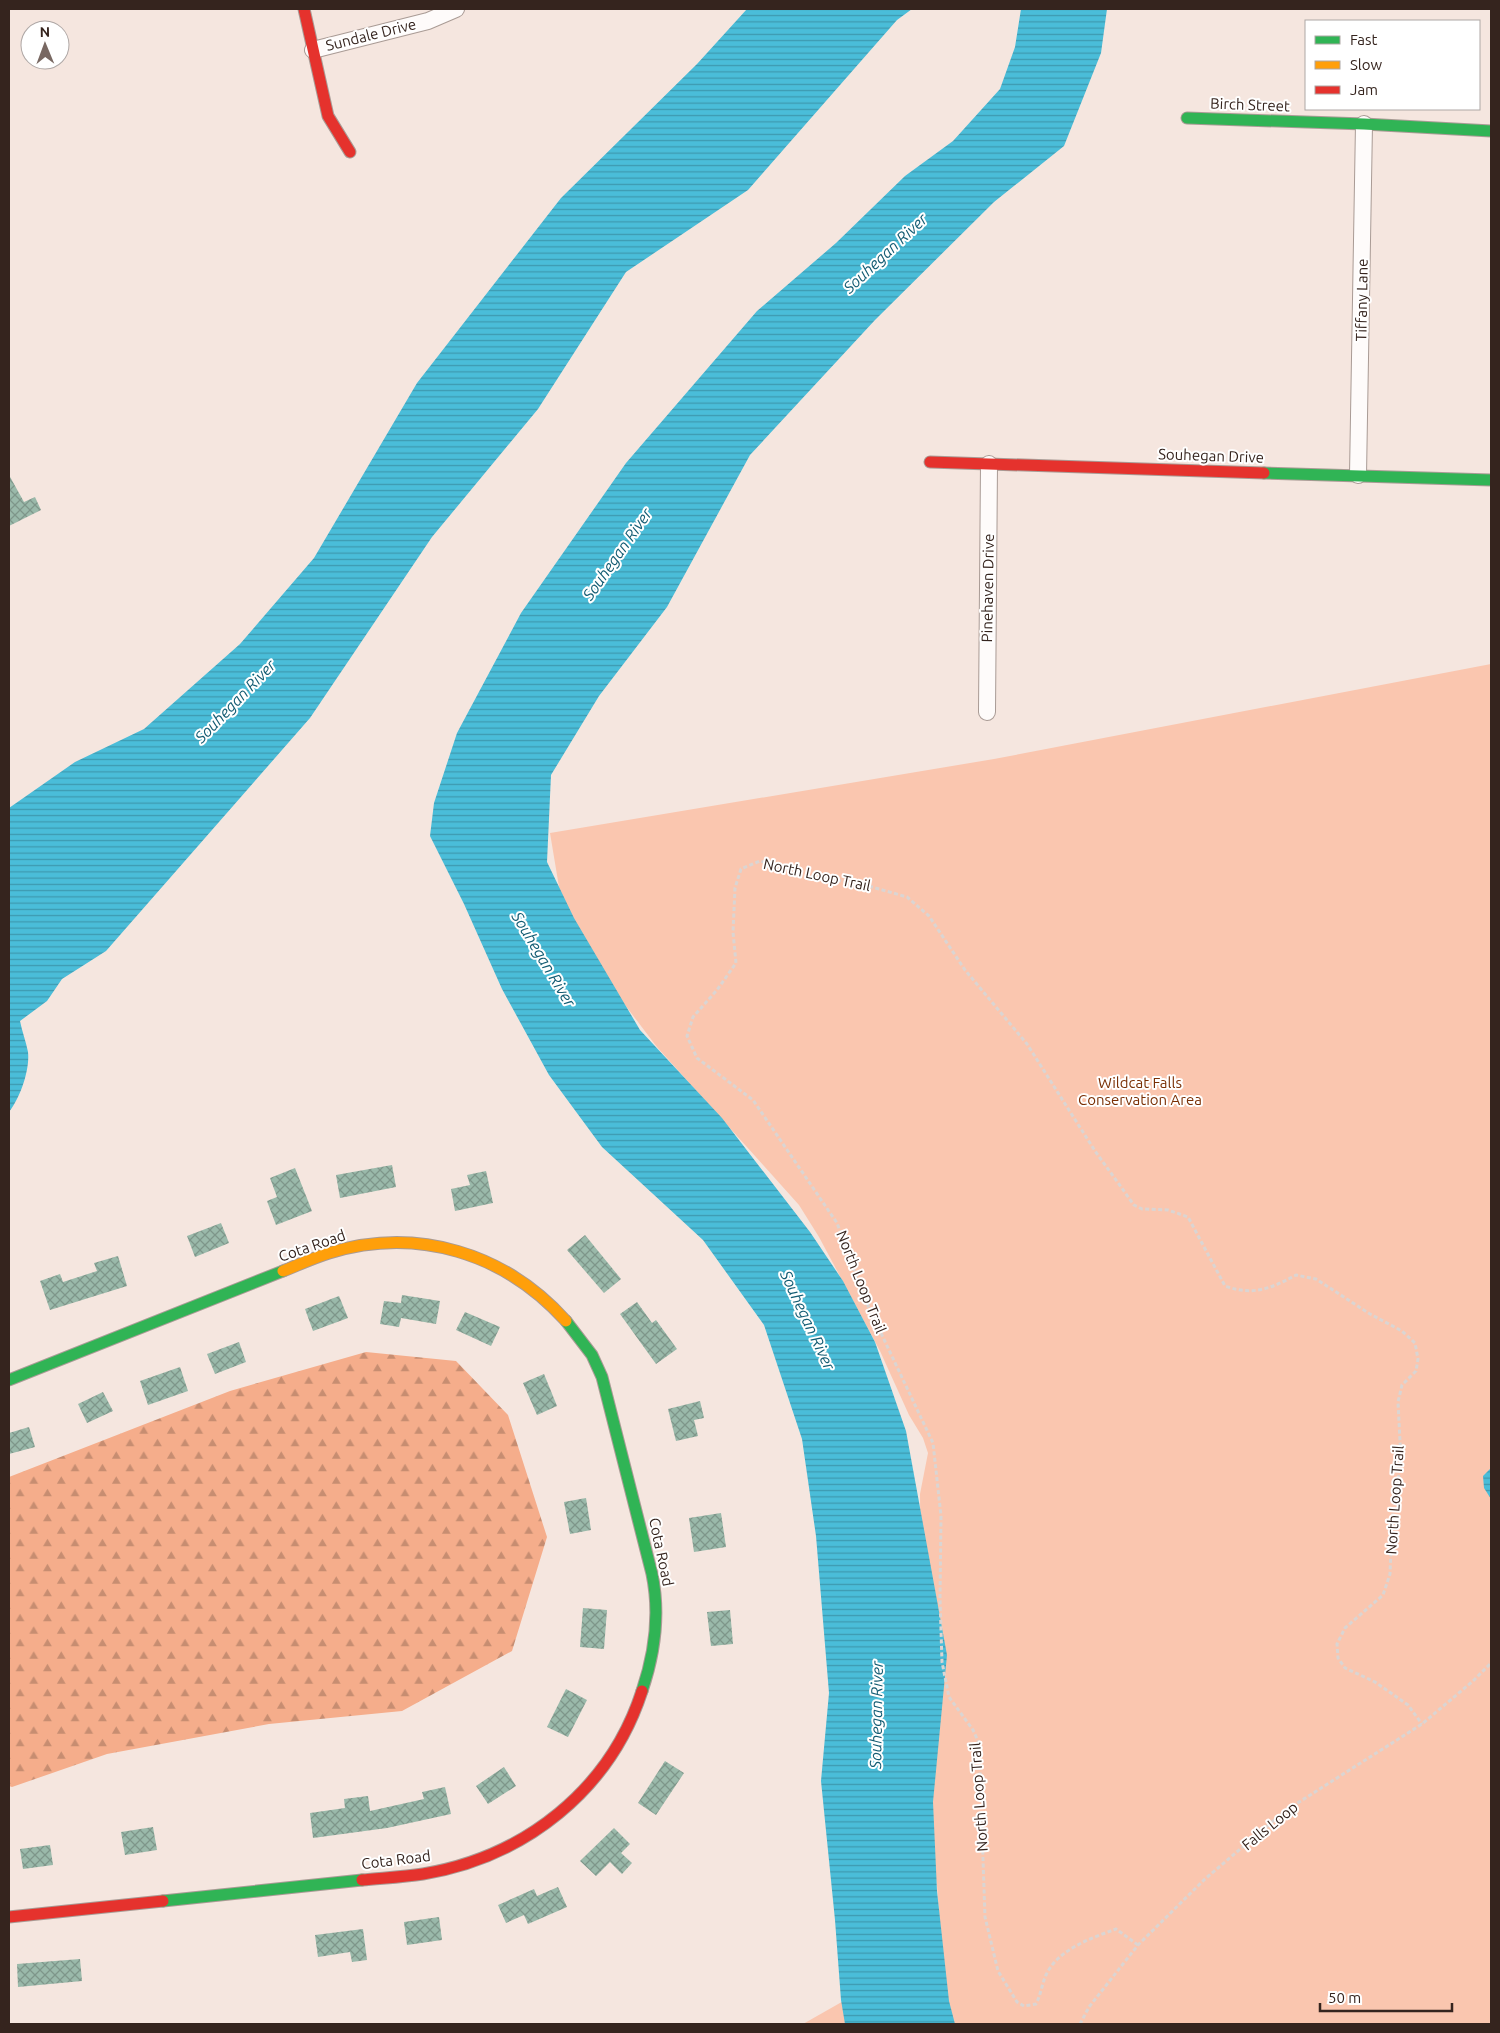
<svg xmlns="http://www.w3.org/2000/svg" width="1500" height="2033" viewBox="0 0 1500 2033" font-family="Ubuntu,sans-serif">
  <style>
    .forest { fill: url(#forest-firs) }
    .green { fill: #fac6af }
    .water { fill: url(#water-rules) }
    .building { fill: url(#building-cross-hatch) }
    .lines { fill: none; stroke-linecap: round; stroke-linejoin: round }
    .street-casing { stroke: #a99b95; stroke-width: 18 }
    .fast-casing { stroke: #a99b95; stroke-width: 13 }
    .slow-casing { stroke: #a99b95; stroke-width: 13 }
    .jam-casing { stroke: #a99b95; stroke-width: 13 }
    .path { stroke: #dad5d3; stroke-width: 3; stroke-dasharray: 4 2.5; stroke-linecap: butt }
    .street { stroke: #fefbfa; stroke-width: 16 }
    .fast { stroke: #30b455; stroke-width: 11 }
    .slow { stroke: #ff9f0a; stroke-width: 11 }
    .jam { stroke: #e5322d; stroke-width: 11 }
    .labels { text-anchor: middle; stroke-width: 4; stroke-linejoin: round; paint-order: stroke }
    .street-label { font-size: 15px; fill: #35241e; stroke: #fff }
    .park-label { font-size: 15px; fill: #7a3005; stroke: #fff }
    .water-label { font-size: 16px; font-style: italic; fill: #135c73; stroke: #fff }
  </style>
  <defs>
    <pattern id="forest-firs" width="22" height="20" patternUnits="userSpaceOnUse" patternTransform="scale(1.25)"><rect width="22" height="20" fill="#f5ad8b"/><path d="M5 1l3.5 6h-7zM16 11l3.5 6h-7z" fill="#c78d71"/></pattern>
    <pattern id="water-rules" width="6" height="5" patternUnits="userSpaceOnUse" patternTransform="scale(1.25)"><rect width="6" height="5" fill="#4abdd9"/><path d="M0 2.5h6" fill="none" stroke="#3e99af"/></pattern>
    <pattern id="building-cross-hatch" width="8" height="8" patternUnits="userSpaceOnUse" patternTransform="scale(1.25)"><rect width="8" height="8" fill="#9ab9aa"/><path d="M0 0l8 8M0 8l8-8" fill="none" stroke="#7e968a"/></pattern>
  </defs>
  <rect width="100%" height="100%" fill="#f5e6df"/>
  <polygon class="forest" points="366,1352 456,1361 508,1415 547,1537 512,1651 402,1711 269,1724 107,1754 12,1787 9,1786 9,1477 230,1391"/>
  <g class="green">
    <polygon points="1491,664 1491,2024 953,2024 945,1997 937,1885 923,1804 920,1494 928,1453 923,1438 909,1415 880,1351 819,1237 799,1205 657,1047 587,955 561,899 550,833 994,759"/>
    <polygon points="847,1999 851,2024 803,2024"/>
  </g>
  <g class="water">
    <path d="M747,9H912L897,20L748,190L626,272L538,409L432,537L310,718L106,951L62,979L47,1001L20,1021C22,1031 26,1042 28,1052C30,1070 20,1098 9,1112V808L75,762L144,729L240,644L314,558L417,383L561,198L697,64Z"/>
    <polygon points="1021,9 1107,9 1101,53 1064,146 994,202 875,320 750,455 667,607 599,696 551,775 547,862 574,918 640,1030 722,1118 810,1232 843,1281 875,1342 906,1431 947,1655 933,1802 937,1891 949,2001 955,2024 845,2024 841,2000 835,1920 821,1781 829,1693 816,1536 802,1439 764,1325 703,1240 602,1147 549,1075 502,989 464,904 430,836 434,803 457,733 521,613 626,463 757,311 836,243 905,176 953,141 1000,89 1015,47"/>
    <polygon points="1491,1468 1491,1499 1484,1488 1483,1476"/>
  </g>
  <g class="building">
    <polygon points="9,475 24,502 35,497 41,510 9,526"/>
    <polygon points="392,1165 396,1187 340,1198 336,1175"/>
    <polygon points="295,1168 312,1211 276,1225 267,1201 277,1197 270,1178"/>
    <polygon points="486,1171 493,1203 455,1211 451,1189 470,1185 467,1175"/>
    <polygon points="221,1223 229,1243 195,1257 187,1236"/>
    <polygon points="585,1235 621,1279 604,1293 567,1250"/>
    <polygon points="118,1256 127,1286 50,1310 40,1281 60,1274 63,1282 97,1271 94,1263"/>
    <polygon points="402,1295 440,1301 436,1324 401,1318 399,1327 380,1324 384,1301 401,1303"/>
    <polygon points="339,1296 348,1318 313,1331 305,1309"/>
    <polygon points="637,1302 652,1323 656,1320 677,1349 656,1364 620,1314"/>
    <polygon points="465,1312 500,1327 491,1346 456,1330"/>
    <polygon points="239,1342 246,1362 215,1374 207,1354"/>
    <polygon points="180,1367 188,1391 148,1405 140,1381"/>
    <polygon points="544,1374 557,1406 537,1415 523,1383"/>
    <polygon points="103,1392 113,1411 87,1423 78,1404"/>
    <polygon points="700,1401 704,1418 694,1420 698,1436 676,1441 668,1409"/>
    <polygon points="29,1427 35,1447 9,1454 9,1433"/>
    <polygon points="586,1498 591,1530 570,1534 564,1502"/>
    <polygon points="721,1513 726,1547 694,1552 689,1518"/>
    <polygon points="583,1608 607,1610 604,1649 580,1647"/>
    <polygon points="730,1610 733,1644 711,1646 707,1612"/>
    <polygon points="566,1689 587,1700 568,1737 547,1727"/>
    <polygon points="665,1761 684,1773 656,1815 638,1803"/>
    <polygon points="504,1767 516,1786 488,1804 476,1786"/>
    <polygon points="445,1787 451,1814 387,1828 313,1838 310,1813 345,1808 344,1799 368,1796 370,1811 424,1799 422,1792"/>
    <polygon points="153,1827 157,1850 125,1855 121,1832"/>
    <polygon points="614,1828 630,1844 621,1853 632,1863 622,1874 610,1862 596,1876 580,1861"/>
    <polygon points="50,1845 53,1865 23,1869 20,1849"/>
    <polygon points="558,1887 567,1907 528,1924 524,1915 506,1923 498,1905 534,1889 537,1896"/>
    <polygon points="439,1917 442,1940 407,1945 404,1922"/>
    <polygon points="363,1929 367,1960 352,1962 350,1952 318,1957 315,1935"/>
    <polygon points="80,1959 82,1981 18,1987 17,1964"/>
  </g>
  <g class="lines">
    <defs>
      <g id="street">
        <polyline points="313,50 428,21 456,9"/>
        <polyline points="1358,475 1364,124"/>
        <polyline points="987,712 989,464"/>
      </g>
      <g id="fast">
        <polyline points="1187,118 1364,124 1491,131"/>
        <polyline points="1264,473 1491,480"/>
        <path d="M566,1321L592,1355L602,1377L652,1574C660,1613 655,1653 642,1691"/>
        <polyline points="9,1380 283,1271"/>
        <polyline points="163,1901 362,1880"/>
      </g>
      <path id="slow" d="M283,1271C298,1265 313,1258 329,1253C417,1226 505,1253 566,1321"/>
      <g id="jam">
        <polyline points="304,9 328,116 350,152"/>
        <polyline points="930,462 1264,473"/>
        <path d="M362,1880C382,1878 403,1877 423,1874C525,1857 610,1790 642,1691"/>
        <polyline points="9,1917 163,1901"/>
      </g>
    </defs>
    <use href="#street" class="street-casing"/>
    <use href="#fast" class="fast-casing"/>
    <use href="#slow" class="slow-casing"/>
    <use href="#jam" class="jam-casing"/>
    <g class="path">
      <path d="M1138,1945L1116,1929C1092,1938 1058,1949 1046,1975C1042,1984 1041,1994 1036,2004L1024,2006L1017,2002L998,1971L985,1917L979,1743L973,1730L949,1697L942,1662L940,1598L941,1516L933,1443L863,1295L837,1223L753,1100L697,1058L687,1036L693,1017L717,990L736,963L733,932L735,888L741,869L760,861L816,876L872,887L907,897L929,916L965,970L1027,1044L1095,1151L1134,1205L1142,1209L1168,1210L1188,1217L1225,1286C1253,1296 1270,1289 1296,1275L1316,1279L1370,1314L1402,1331L1415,1343L1418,1359L1416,1371L1402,1385L1398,1402L1401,1461L1392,1521L1390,1574L1383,1595L1345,1628L1337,1644L1338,1658L1345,1668L1375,1682L1408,1705L1422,1724"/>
      <polyline points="1080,2024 1089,2007 1138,1945 1205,1879 1285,1811 1422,1724 1473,1681 1491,1663"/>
    </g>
    <use href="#street" class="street"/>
    <use href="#fast" class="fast"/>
    <use href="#slow" class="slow"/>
    <use href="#jam" class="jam"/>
  </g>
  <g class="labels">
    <g class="street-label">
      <text transform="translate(371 35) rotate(-14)" y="5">Sundale Drive</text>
      <text transform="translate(1250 105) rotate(2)" y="5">Birch Street</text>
      <text transform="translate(1362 300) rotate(-89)" y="5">Tiffany Lane</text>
      <text transform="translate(1211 456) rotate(2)" y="5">Souhegan Drive</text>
      <text transform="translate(988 588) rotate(-89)" y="5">Pinehaven Drive</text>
      <text transform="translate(817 875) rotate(12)" y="5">North Loop Trail</text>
      <text transform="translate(312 1246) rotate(-19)" y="5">Cota Road</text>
      <text transform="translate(861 1282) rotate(68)" y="5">North Loop Trail</text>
      <text transform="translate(1395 1500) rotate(-86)" y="5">North Loop Trail</text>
      <text transform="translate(661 1552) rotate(78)" y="5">Cota Road</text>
      <text transform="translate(979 1797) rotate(-94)" y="5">North Loop Trail</text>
      <text transform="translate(1270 1826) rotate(-39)" y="5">Falls Loop</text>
      <text transform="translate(396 1860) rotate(-7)" y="5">Cota Road</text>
    </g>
    <g class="park-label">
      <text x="1140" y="1088">Wildcat Falls<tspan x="1140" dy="17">Conservation Area</tspan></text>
    </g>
    <g class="water-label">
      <text transform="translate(885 253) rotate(-43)" y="6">Souhegan River</text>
      <text transform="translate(617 554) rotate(-55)" y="6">Souhegan River</text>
      <text transform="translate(235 701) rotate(-46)" y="6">Souhegan River</text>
      <text transform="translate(544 959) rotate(59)" y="6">Souhegan River</text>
      <text transform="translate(808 1320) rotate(65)" y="6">Souhegan River</text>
      <text transform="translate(876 1715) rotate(-89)" y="6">Souhegan River</text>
    </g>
  </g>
  <rect width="1500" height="2033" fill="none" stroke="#35241e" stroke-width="20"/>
  <rect x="1305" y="20" width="175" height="90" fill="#ffffff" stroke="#aea7a5"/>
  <rect x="1315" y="36" width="25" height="8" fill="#30b455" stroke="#aea7a5"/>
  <text x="1350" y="45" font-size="15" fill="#35241e">Fast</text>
  <rect x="1315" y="61" width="25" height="8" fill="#ff9f0a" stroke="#aea7a5"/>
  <text x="1350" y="70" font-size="15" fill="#35241e">Slow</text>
  <rect x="1315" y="86" width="25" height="8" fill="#e5322d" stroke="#aea7a5"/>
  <text x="1350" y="95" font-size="15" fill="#35241e">Jam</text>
  <g transform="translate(45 45) rotate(359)"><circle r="24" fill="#ffffff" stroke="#aea7a5"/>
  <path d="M0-4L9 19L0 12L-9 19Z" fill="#786862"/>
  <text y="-8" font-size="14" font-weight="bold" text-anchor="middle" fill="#35241e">N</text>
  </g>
  <path d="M1320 2003v8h132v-8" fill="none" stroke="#35241e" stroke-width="2.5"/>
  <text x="1328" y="2003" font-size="15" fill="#35241e" stroke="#ffffff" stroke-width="4" paint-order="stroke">50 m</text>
</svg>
